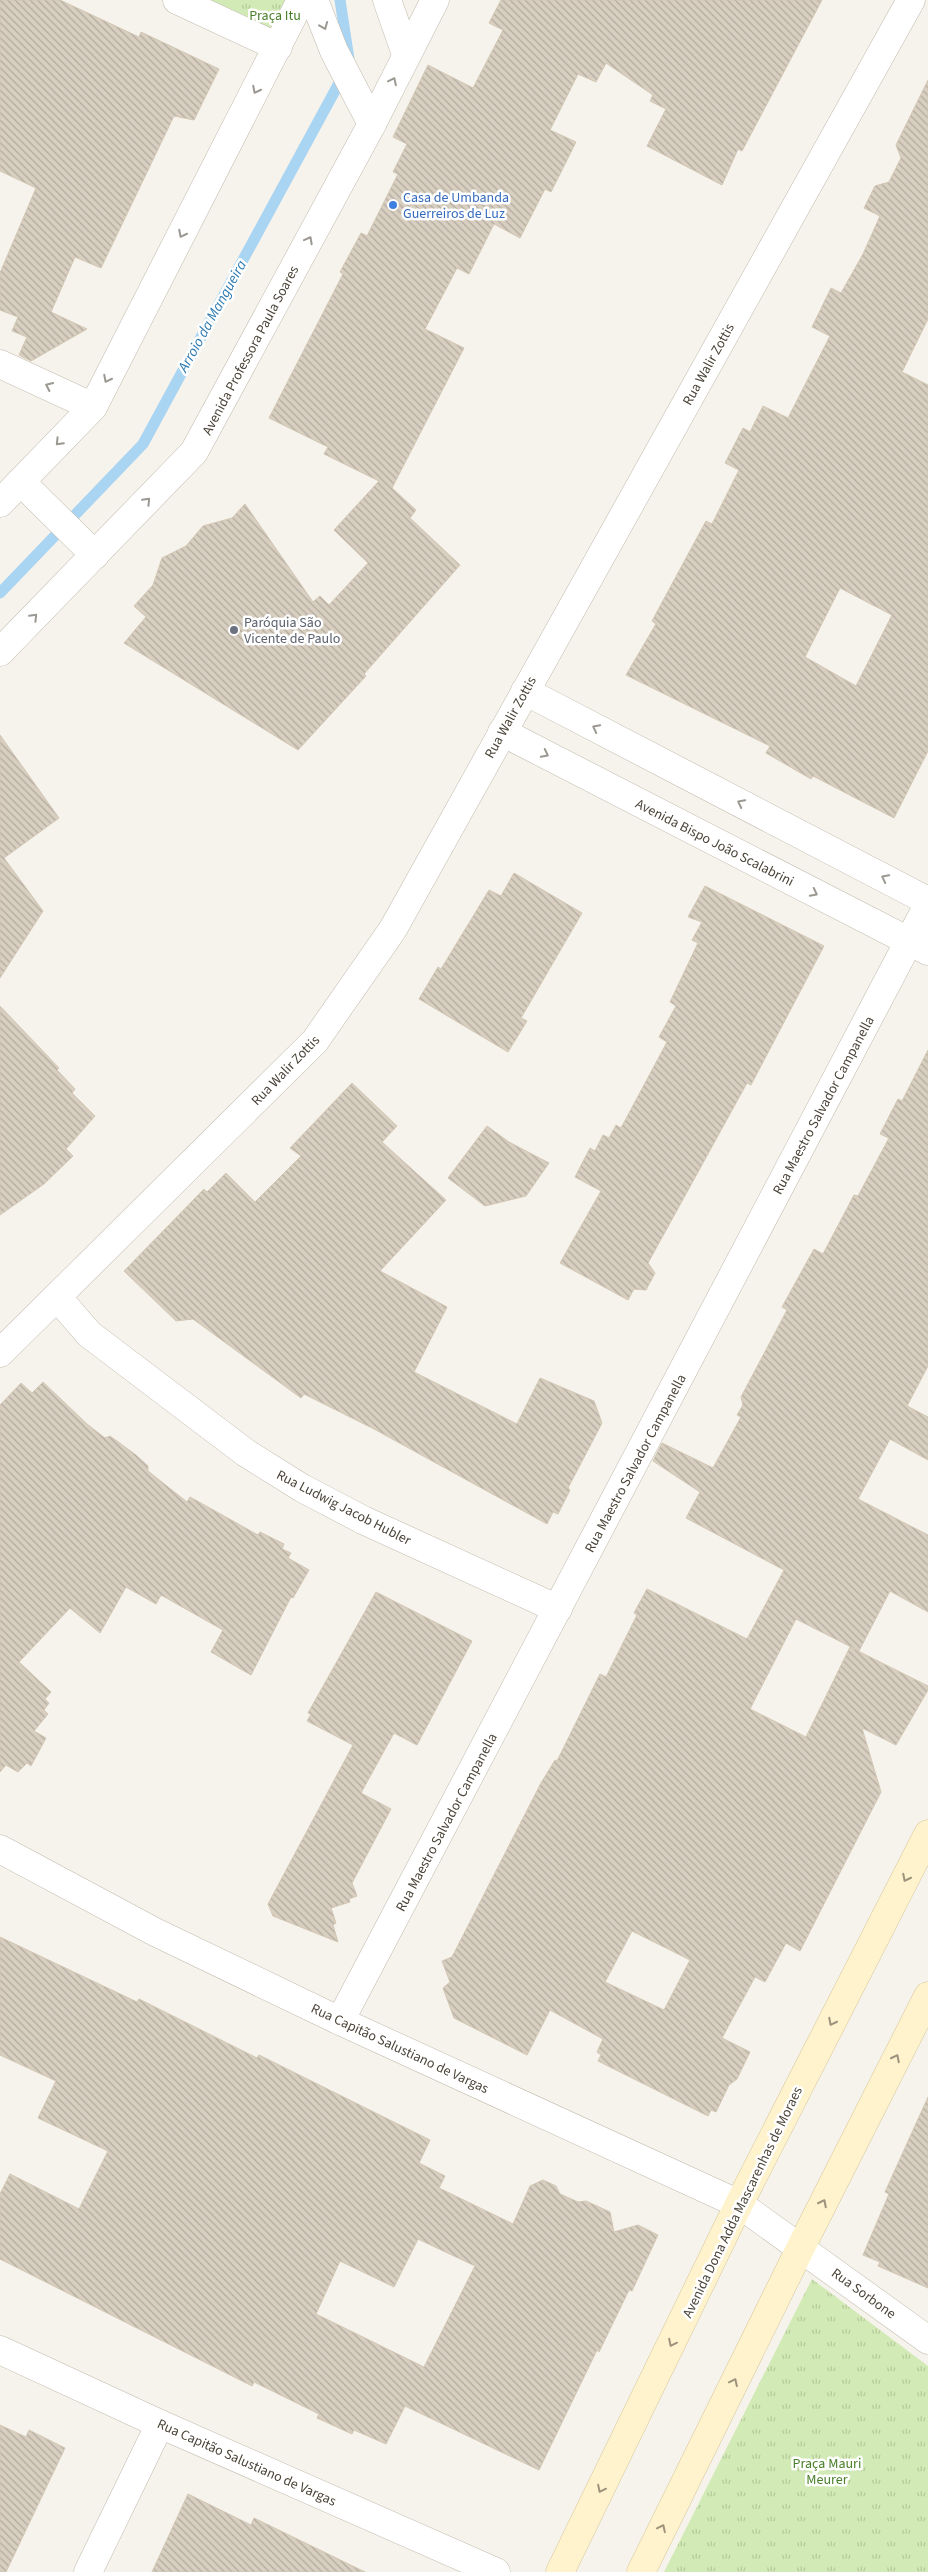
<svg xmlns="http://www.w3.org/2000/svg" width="928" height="2572" viewBox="0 0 928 2572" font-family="'Source Sans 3',sans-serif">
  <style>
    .grass { fill: url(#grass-tufts) }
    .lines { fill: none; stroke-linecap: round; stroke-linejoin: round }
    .stream { stroke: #a9d4f2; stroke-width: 11 }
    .building { fill: url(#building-back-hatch); stroke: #d3c7b4; fill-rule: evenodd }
    .minor-casing { stroke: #c2bbae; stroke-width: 29 }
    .tertiary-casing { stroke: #c2bbae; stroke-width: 29 }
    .secondary-casing { stroke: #d6c79b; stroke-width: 29 }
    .minor { stroke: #fff; stroke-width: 28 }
    .tertiary { stroke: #fff; stroke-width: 28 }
    .secondary { stroke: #fff3cd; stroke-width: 28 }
    .oneway { stroke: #9c9892 }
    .oneway2 { stroke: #9c937c }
    .shop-dot { fill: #3f7fe0; stroke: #fff; stroke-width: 2 }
    .worship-dot { fill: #6b7280; stroke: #fff; stroke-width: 2 }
    .labels { text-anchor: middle; stroke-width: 5; stroke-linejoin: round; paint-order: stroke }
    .park-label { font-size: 14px; fill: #4a7f2a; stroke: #fff }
    .shop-label { font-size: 14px; fill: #366cbe; stroke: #fff; text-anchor: start }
    .street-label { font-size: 14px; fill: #4b4439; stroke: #fff }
    .worship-label { font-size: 14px; fill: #5b616d; stroke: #fff; text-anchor: start }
    .water-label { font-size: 15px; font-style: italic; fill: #2e7ab2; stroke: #fff }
  </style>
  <defs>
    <pattern id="grass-tufts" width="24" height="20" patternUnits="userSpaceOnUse" patternTransform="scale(1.25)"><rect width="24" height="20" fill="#d2eab5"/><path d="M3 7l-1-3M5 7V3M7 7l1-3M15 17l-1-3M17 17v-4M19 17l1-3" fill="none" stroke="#b6ca9c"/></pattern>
    <pattern id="building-back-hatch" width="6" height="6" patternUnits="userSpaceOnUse" patternTransform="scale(1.25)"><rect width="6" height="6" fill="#d8cfc1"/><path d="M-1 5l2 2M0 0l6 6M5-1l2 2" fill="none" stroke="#b1aa9e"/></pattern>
  </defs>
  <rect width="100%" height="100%" fill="#f6f3ec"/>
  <g class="grass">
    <polygon points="210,0 298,0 282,33"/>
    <polygon points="812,2279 928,2366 928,2572 664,2572"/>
  </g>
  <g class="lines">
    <g class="stream">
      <polyline points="340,0 349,59"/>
      <polyline points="0,593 143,444 344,74"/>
    </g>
  </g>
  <g class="building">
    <polygon points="0,0 60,0 139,37 141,32 219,69 194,120 174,116 101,268 75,257 51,312 87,329 31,361 19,355 27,337 12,331 18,317 0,310 0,273 36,188 0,171"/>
    <polygon points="501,0 822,0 742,151 738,149 722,185 647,146 666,109 650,101 653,95 606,63 596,82 578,74 550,130 576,142 551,192 545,189 520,238 494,224 469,274 457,268 425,329 464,348 392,488 416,510 410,518 460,565 364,674 366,676 298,750 124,643 146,617 134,606 153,585 162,558 186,546 203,526 232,518 245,504 313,602 320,596 329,605 368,563 334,530 379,481 324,454 328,447 269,418 343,274 340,272 361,233 367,236 398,174 393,172 407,144 393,137 428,65 473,88 503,30 489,23"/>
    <path d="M928,80V319L902,372L928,385V751L894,818L813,776L811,779L766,753L770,746L626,675L656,624L652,621L706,521L712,524L739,470L725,463L743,428L750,432L763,406L788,418L830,336L812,327L831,288L841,293L863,254L880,216L864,208L875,186L889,182L901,158L896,145ZM840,588L892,615L856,686L805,657Z"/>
    <polygon points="0,735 59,818 4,858 43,911 0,978"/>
    <polygon points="514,873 582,913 521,1018 527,1021 508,1052 419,999 438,967 441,969 489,890 501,896"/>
    <polygon points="705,886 824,946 751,1085 747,1083 648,1263 655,1273 646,1290 634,1289 628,1300 560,1263 601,1191 575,1177 590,1148 595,1151 603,1135 609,1138 616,1125 621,1128 667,1042 659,1037 676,1006 670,1002 698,943 692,940 702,922 688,917"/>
    <polygon points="0,1006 59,1068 57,1070 75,1089 72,1093 95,1116 66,1149 73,1156 44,1184 0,1215"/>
    <path d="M928,1050V1366L907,1406L928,1417V1460L890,1439L858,1499L928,1535V1612L890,1591L859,1651L796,1619L750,1709L806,1737L850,1647L928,1686V1690L896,1745L862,1728L881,1792L800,1951L786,1943L765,1982L755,1977L722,2038L750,2052L737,2079L729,2085L716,2112L711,2110L708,2116L598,2061L601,2055L597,2052L603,2039L550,2010L527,2055L454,2018L443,1988L450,1982L442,1961L452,1957L541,1783L555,1760L557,1761L600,1674L606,1677L637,1615L634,1613L647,1589L747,1639L784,1570L686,1518L700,1492L653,1461L662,1443L713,1468L741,1417L737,1415L743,1405L741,1397L787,1310L782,1307L814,1249L823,1254L854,1195L858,1196L889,1138L880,1134L898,1099L902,1101ZM632,1931L690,1960L664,2010L605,1982Z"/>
    <polygon points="352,1083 397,1126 382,1142 446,1200 380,1271 447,1307 414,1372 517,1424 540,1378 594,1401 602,1423 568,1488 570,1490 558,1514 553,1512 547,1524 374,1429 304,1394 301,1398 193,1319 176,1321 124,1271 204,1189 207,1192 226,1173 255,1202 301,1156 290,1148"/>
    <polygon points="487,1126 509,1142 549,1163 526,1196 485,1206 448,1178"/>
    <polygon points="43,1382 87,1424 105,1438 110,1436 136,1455 148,1466 148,1471 187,1502 190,1497 258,1535 260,1532 284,1544 282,1549 291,1553 288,1558 309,1570 293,1598 291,1597 251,1675 211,1652 223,1630 161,1595 156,1604 126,1587 100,1633 70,1608 19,1662 51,1692 45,1699 49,1703 44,1710 48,1714 34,1731 46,1738 31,1766 27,1763 18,1772 6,1765 0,1772 0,1405 21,1383 32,1393"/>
    <polygon points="376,1592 472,1641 417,1745 394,1733 361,1793 391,1809 352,1883 357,1896 349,1899 350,1902 331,1908 336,1923 333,1925 338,1942 273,1916 268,1904 353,1745 307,1721 311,1714 308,1713"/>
    <path d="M0,1937L137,2002L139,1999L257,2058L259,2055L430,2140L419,2163L445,2176L439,2188L513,2224L530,2186L543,2180L556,2186L560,2194L578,2202L586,2201L610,2212L614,2232L638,2225L658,2235L632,2291L629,2290L599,2352L597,2350L539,2470L405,2406L386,2444L354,2430L352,2434L317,2418L319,2414L254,2382L252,2386L0,2259V2194L10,2174L79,2209L108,2151L38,2118L56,2081L0,2055ZM418,2239L475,2266L424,2367L316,2314L340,2261L394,2287Z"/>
    <polygon points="928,2097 928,2288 878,2266 880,2262 863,2255 889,2194 885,2192"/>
    <polygon points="0,2425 26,2437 29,2430 65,2448 6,2572 0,2572"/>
    <polygon points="188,2494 251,2525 254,2518 365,2572 152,2572"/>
  </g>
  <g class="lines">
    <defs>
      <g id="minor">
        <polyline points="177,0 278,47"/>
        <polyline points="314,0 334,51 372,124"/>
        <polyline points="387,0 406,54"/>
        <polyline points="0,364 93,407"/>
        <polyline points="525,691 928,901"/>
        <polyline points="502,732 928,951"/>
        <polyline points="58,1298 89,1334 246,1453 302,1488 363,1520 558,1609"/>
        <polyline points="0,1353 315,1041 393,929 911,0"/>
        <polyline points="0,1849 155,1932 340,2021 739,2204 928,2340"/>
        <polyline points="340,2021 928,905"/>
        <polyline points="0,2350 160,2424 496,2572"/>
        <polyline points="88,2572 160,2424"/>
      </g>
      <g id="tertiary">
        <polyline points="21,482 95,555"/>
        <polyline points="0,503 93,407 301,0"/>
        <polyline points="0,652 194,452 372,124 435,0"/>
      </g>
      <g id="secondary">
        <polyline points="560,2572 739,2204 928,1834"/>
        <polyline points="641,2572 801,2247 928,1996"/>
      </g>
    </defs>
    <use href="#minor" class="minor-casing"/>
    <use href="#tertiary" class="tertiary-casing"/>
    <use href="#secondary" class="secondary-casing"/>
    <use href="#minor" class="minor"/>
    <use href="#tertiary" class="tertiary"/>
    <use href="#secondary" class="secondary"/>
  </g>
  <defs><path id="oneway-chevron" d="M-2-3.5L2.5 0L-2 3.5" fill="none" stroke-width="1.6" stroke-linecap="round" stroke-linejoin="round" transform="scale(1.25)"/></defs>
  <g class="oneway">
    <use href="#oneway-chevron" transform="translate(324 26) rotate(68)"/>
    <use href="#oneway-chevron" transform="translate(393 81) rotate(-64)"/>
    <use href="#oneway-chevron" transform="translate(256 90) rotate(117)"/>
    <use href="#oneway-chevron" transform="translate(182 234) rotate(117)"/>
    <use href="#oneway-chevron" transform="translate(309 240) rotate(-62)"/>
    <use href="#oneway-chevron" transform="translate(107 379) rotate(117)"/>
    <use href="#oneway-chevron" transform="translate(49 386) rotate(-155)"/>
    <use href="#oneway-chevron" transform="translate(59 442) rotate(134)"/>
    <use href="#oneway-chevron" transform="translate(147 501) rotate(-46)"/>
    <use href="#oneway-chevron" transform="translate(34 617) rotate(-46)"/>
    <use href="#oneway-chevron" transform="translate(596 728) rotate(-153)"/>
    <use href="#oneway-chevron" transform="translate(545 754) rotate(27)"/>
    <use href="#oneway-chevron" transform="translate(741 803) rotate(-153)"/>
    <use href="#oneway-chevron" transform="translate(885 878) rotate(-153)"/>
    <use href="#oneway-chevron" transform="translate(814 893) rotate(27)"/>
  </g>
  <g class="oneway2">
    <use href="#oneway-chevron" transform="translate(906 1878) rotate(117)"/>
    <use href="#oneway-chevron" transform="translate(832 2022) rotate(117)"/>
    <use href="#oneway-chevron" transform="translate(896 2058) rotate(-63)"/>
    <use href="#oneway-chevron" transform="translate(823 2203) rotate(-63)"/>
    <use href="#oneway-chevron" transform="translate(672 2343) rotate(116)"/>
    <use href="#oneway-chevron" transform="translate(734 2382) rotate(-64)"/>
    <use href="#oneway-chevron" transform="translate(601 2489) rotate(116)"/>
    <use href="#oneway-chevron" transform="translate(662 2528) rotate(-64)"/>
  </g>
  <circle class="shop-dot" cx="393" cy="205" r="5"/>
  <circle class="worship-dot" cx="234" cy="630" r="5"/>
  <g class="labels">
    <g class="park-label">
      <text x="275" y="20">Praça Itu</text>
      <text x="827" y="2468">Praça Mauri<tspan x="827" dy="16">Meurer</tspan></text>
    </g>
    <g class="shop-label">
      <text x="403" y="202">Casa de Umbanda<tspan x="403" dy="16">Guerreiros de Luz</tspan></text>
    </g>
    <g class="street-label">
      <text transform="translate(250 350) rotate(-62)" y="5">Avenida Professora Paula Soares</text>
      <text transform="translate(708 364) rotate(-61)" y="5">Rua Walir Zottis</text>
      <text transform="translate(510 717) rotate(-61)" y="5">Rua Walir Zottis</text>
      <text transform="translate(715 842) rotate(27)" y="5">Avenida Bispo João Scalabrini</text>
      <text transform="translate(285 1070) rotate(-46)" y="5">Rua Walir Zottis</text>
      <text transform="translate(823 1105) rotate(-62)" y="5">Rua Maestro Salvador Campanella</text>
      <text transform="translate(635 1463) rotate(-62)" y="5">Rua Maestro Salvador Campanella</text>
      <text transform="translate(344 1507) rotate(27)" y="5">Rua Ludwig Jacob Hubler</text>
      <text transform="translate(446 1822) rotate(-62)" y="5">Rua Maestro Salvador Campanella</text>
      <text transform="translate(400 2048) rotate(25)" y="5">Rua Capitão Salustiano de Vargas</text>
      <text transform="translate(742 2202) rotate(-64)" y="5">Avenida Dona Adda Mascarenhas de Moraes</text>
      <text transform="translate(864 2293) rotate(36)" y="5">Rua Sorbone</text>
      <text transform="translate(247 2462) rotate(24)" y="5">Rua Capitão Salustiano de Vargas</text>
    </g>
    <g class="worship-label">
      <text x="244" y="627">Paróquia São<tspan x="244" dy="16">Vicente de Paulo</tspan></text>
    </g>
    <g class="water-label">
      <text transform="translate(212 316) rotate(-61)" y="5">Arroio da Mangueira</text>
    </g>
  </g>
</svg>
